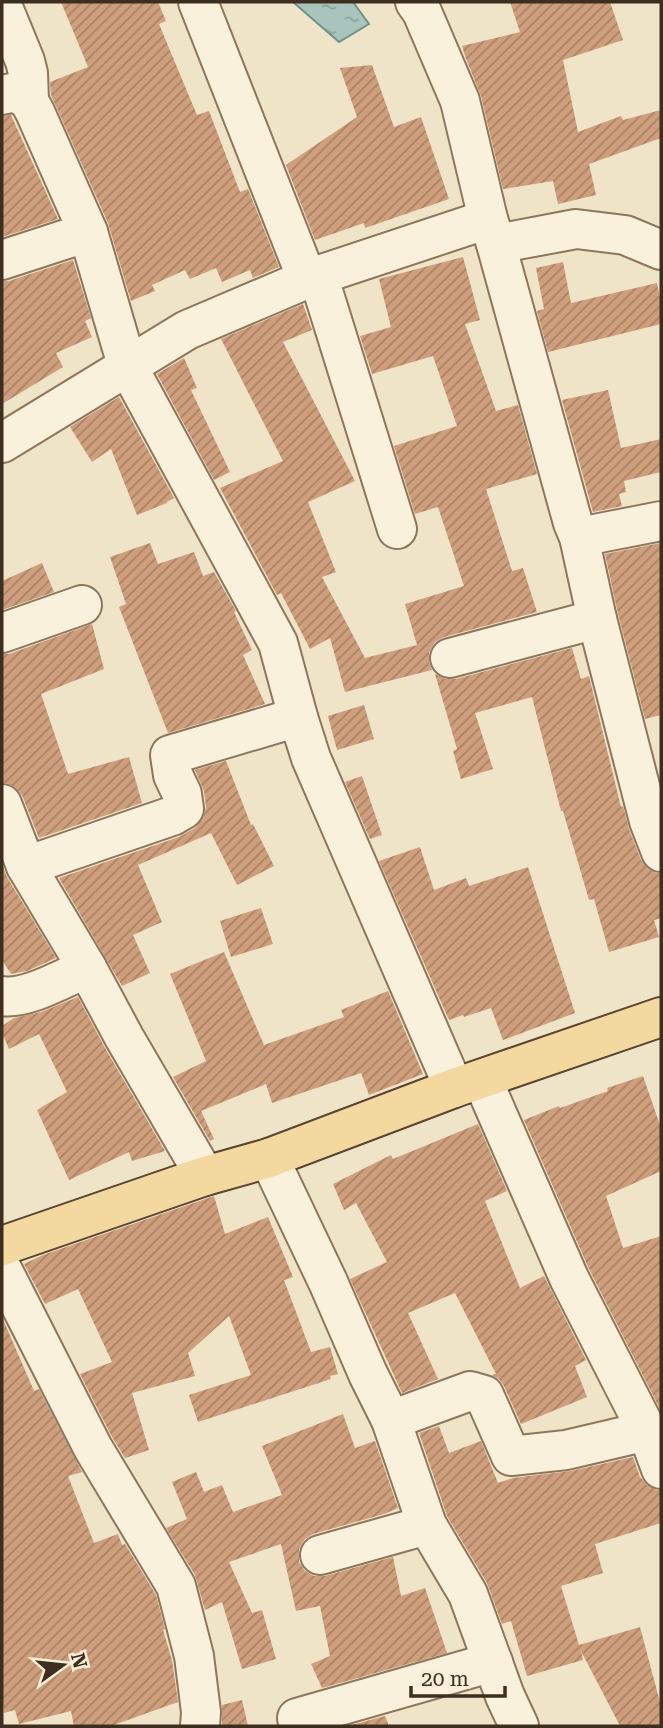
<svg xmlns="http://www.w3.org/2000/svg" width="663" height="1728" viewBox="0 0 663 1728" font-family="'Roboto Serif',serif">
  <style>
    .water { fill: url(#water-ripples); stroke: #6f938a; stroke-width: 2 }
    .building { fill: url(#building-hatch) }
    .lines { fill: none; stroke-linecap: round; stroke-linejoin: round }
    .minor-casing { stroke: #8d765c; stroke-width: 42 }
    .major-casing { stroke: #5b4430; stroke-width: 42 }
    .minor { stroke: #faf1dc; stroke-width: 38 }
    .major { stroke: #f3d9a0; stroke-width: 38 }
  </style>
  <defs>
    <pattern id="water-ripples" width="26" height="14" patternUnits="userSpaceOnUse" patternTransform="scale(1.75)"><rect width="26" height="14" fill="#a9c4bc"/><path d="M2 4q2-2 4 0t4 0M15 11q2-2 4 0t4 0" fill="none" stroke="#8ba098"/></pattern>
    <pattern id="building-hatch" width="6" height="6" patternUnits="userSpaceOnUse" patternTransform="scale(1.75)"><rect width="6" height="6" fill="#cf9f7d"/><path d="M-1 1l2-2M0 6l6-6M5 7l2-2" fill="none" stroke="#a98266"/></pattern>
  </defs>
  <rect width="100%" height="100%" fill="#f0e4c8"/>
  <polygon class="water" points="293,2 353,2 369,24 339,42"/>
  <g class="building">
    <polygon points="61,2 158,2 166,21 159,24 197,115 209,111 240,192 248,189 279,267 253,278 250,270 222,282 216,268 190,279 185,270 152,285 155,291 131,301 108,223 51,95 50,82 88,67"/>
    <polygon points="510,2 610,2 623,40 563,60 578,132 621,116 623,120 661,110 661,138 589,164 596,195 558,204 553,181 503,189 481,96 465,56 462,46 520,32"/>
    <polygon points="372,65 394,127 421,117 449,199 365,228 364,223 315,240 286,165 357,117 340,68"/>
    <polygon points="11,115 58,219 2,237 2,116"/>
    <polygon points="463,257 480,320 465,324 496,411 518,405 537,474 486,489 512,571 523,568 537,612 444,637 435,642 429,652 429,663 432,670 345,692 330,638 310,649 281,593 277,595 220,488 283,461 221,339 303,304 312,330 283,342 355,481 308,502 336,572 322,577 365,658 417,645 405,604 464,586 438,507 415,514 394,446 457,426 433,356 372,374 360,336 391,327 379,279"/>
    <polygon points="73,260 91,318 85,321 92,337 56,353 63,367 2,404 2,281 9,281"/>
    <polygon points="563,262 571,303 657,283 661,303 661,324 548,352 537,311 544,309 536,268"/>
    <polygon points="184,358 197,388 191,390 230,472 214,480 157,374"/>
    <polygon points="608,390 621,448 661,439 661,472 624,481 626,492 619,494 622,506 593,512 562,400"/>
    <polygon points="119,397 174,498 167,502 167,503 137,515 111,449 92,462 70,427"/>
    <polygon points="150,543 158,564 194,552 203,576 214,572 236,611 234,612 252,650 243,655 265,704 168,733 119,607 126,604 110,557"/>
    <polygon points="661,543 661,715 645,719 618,614 605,554"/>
    <polygon points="42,563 54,592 2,610 2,581"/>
    <polygon points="92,624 104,669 41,694 68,774 129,757 142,803 39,838 22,795 15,787 6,783 2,783 2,654 9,654"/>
    <polygon points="572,648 581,679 589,676 621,807 623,806 629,829 641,860 648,869 657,873 661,873 661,918 654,920 659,937 609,952 594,899 589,900 563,811 561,811 532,697 475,713 493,769 461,779 453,751 457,749 435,674 445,679 456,679"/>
    <polygon points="364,705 374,739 337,750 328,716"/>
    <polygon points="226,761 251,825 253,824 274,866 237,885 211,833 138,865 162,922 133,935 150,973 122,986 59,878 179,837 195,828 203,819 206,807 204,791 195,770"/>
    <polygon points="362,776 382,835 370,839 345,782"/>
    <polygon points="420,847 434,890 466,878 469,886 528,867 575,1013 503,1040 491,1008 464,1017 463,1015 449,1020 379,861"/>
    <polygon points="2,864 7,877 56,958 27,971 11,974 2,960"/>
    <polygon points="261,908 273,944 231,957 220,921"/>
    <polygon points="224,952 264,1045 344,1017 341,1010 388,991 423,1074 369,1095 361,1073 272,1103 266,1084 201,1111 214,1139 210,1141 173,1077 206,1061 170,974"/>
    <polygon points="78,997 105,1048 165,1151 132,1161 129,1152 69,1180 37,1110 67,1092 39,1034 9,1049 2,1033 2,1026 14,1018 41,1012"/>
    <polygon points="643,1076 661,1128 661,1171 606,1196 623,1248 661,1236 661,1411 589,1269 524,1120 559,1106 560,1108 608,1091 607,1088"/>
    <polygon points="478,1124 507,1191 485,1201 520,1288 544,1276 586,1360 575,1366 587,1397 521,1424 504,1386 499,1379 492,1375 496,1374 455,1293 408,1313 438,1379 402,1393 350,1279 387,1262 356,1203 344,1210 333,1184 391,1155 393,1159"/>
    <polygon points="214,1196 225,1234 268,1217 293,1277 284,1280 311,1352 330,1347 338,1374 330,1376 331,1379 198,1422 189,1395 251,1375 229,1316 188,1353 195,1376 132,1393 149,1450 125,1458 112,1437 80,1374 112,1362 78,1289 45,1304 24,1264 43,1255"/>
    <polygon points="2,1317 34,1391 39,1389 82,1472 68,1476 94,1543 118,1534 122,1545 125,1544 156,1595 165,1629 163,1630 172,1660 178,1702 111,1726 74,1726 71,1711 19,1724 15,1710 4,1713 2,1691"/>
    <polygon points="343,1414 355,1448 375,1441 398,1508 384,1514 313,1534 305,1539 299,1549 299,1562 305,1571 314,1576 325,1576 393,1557 401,1596 425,1588 447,1653 322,1688 311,1664 330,1656 320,1606 296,1611 281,1544 229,1562 252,1613 262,1610 276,1659 242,1669 222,1602 205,1610 195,1575 166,1528 187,1519 172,1482 196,1472 204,1492 222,1485 233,1512 282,1495 262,1446"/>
    <polygon points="439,1426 449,1453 481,1441 498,1483 513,1478 571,1471 633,1457 640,1477 647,1485 657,1490 661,1490 661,1523 595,1544 603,1573 561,1586 579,1645 640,1627 661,1706 661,1726 620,1726 581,1651 583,1660 527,1676 511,1621 502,1624 487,1583 447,1516 419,1433"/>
    <polygon points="242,1700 248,1726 222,1726 222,1705"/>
    <polygon points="385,1716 389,1726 348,1726"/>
  </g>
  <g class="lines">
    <defs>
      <g id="minor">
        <polyline points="198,2 307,279"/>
        <polyline points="415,2 422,12 460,101 488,219 496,244 573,523 579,537 597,619 649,821 661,852"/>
        <polyline points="2,5 25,61 28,73 29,101"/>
        <polyline points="2,95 16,92 29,101 35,112 88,232 127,365 278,643 298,717 311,758 454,1088"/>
        <polyline points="496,244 576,229 625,235 661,250"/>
        <polyline points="2,260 88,232"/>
        <polyline points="318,275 397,529"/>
        <polyline points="2,443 187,330 307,279 488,219"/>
        <polyline points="579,537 661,521"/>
        <polyline points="2,633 82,605"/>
        <polyline points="450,658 597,619"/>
        <polyline points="2,804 26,866 87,968 124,1037 205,1176"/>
        <polyline points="26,866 172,816 184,809 182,794 173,775 170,755 298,717"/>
        <path d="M2,996C26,1000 64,978 87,968"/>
        <polyline points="482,1079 569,1278 647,1431 661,1469"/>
        <polyline points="269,1158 328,1282 368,1374 391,1420 427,1525 468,1594 505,1696 519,1726"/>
        <polyline points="2,1269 93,1448 176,1586 194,1656 201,1712 200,1726"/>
        <polyline points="391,1420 470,1391 484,1395 511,1456 566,1450 647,1431"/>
        <polyline points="320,1555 427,1525"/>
        <polyline points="297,1718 493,1662"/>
      </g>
      <polyline id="major" points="2,1246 205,1176 269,1158 454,1088 661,1017"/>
    </defs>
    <use href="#minor" class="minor-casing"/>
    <use href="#major" class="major-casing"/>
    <use href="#minor" class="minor"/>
    <use href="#major" class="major"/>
  </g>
  <rect width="663" height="1728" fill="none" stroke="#3d2e20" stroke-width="7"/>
  <g transform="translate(63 1665) rotate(75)" stroke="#f7eed8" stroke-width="5" paint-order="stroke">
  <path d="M0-5L12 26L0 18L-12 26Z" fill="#3d2e20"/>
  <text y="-10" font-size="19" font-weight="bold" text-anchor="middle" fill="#3d2e20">N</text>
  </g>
  <path d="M411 1686v10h94v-10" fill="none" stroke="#3d2e20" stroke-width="3.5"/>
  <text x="421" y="1686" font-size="21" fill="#3d2e20" stroke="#f7eed8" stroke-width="5" paint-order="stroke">20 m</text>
</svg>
